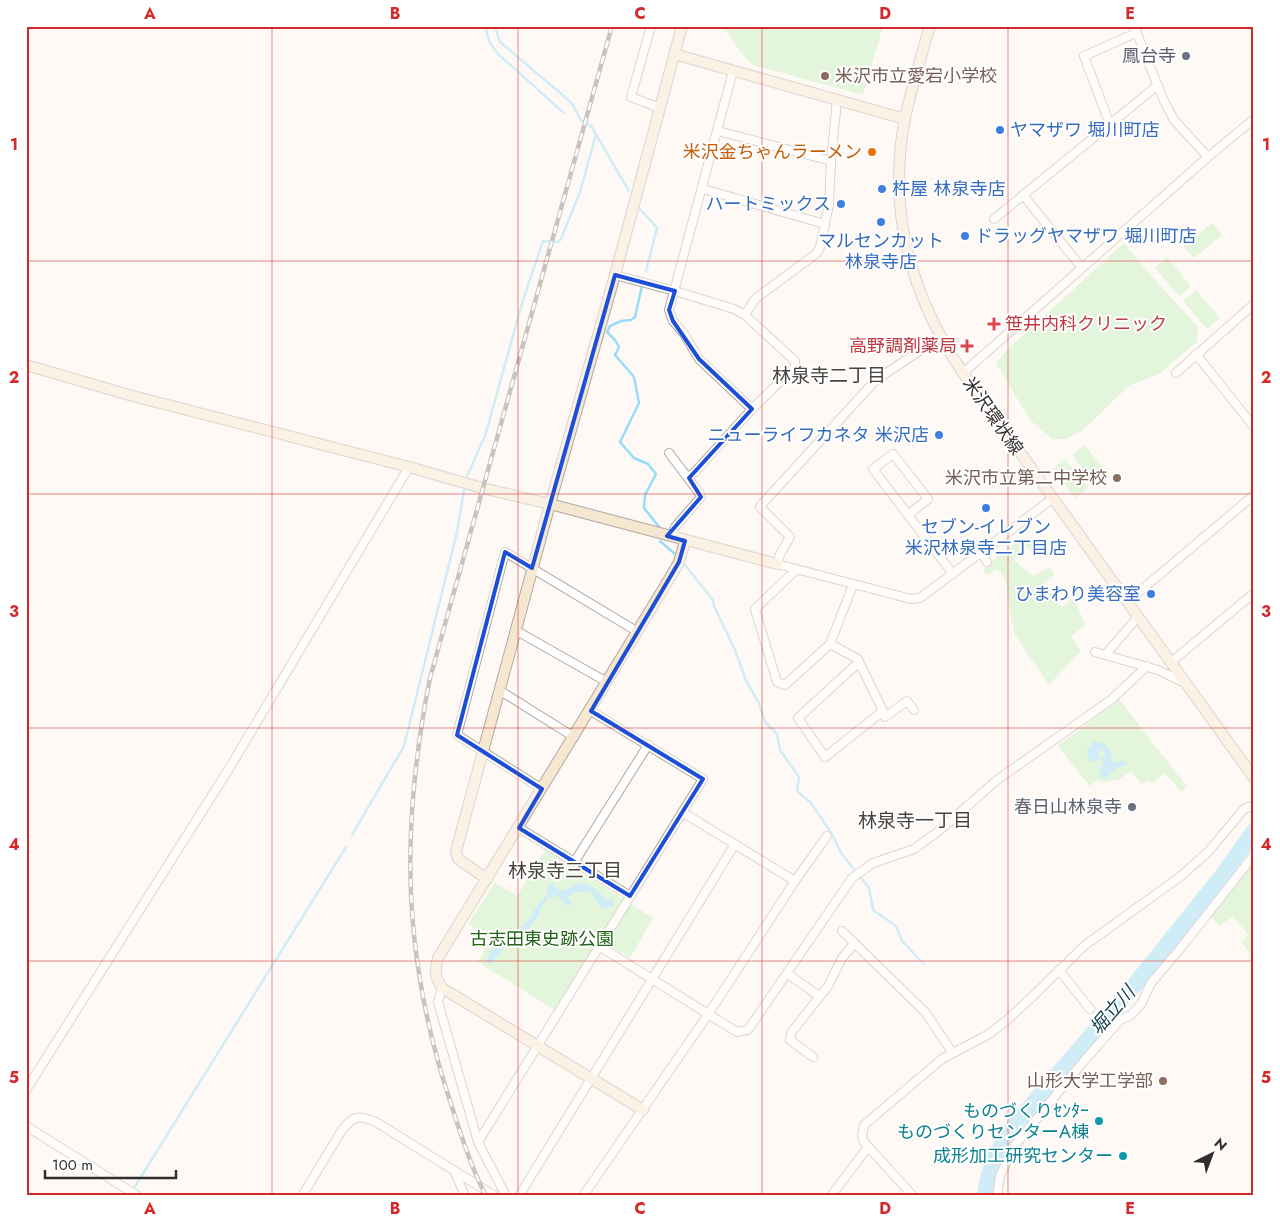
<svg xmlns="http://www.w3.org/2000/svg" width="1280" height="1222" viewBox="0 0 1280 1222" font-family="Jost,'Noto Sans JP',sans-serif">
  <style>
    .green { fill: #c1efba }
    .water { fill: #97ddf8 }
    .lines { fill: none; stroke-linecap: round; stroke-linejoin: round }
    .stream { stroke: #97ddf8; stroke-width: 2.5 }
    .river { stroke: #97ddf8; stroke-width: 16 }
    .street-casing { stroke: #afa9a5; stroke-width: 10 }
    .secondary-casing { stroke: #afa9a5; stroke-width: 12 }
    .street { stroke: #fff; stroke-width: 8 }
    .secondary { stroke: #f6e7d0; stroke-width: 10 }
    .rail-casing { stroke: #86827f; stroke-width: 4.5 }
    .rail { stroke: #fff; stroke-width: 2.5; stroke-dasharray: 8; stroke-linecap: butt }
    .marked { fill: none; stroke: #1d4ed8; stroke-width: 4; stroke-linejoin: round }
    .grid { fill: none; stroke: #d62828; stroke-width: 1; stroke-opacity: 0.55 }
    .worship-dot { fill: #6b7280; stroke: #fff; stroke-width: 2 }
    .education-dot { fill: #8d6e63; stroke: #fff; stroke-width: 2 }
    .shop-dot { fill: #3f7fe0; stroke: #fff; stroke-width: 2 }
    .food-dot { fill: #e8710a; stroke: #fff; stroke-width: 2 }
    .health-dot { fill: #e0444e; stroke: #fff; stroke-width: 2 }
    .culture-dot { fill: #0f9aa8; stroke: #fff; stroke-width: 2 }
    .labels { text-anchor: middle; stroke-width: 4; stroke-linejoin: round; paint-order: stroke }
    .worship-label { font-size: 18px; fill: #5b616d; stroke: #fff; text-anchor: end }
    .education-label { font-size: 18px; fill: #785e54; stroke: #fff; text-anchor: end }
    .shop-label { font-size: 18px; fill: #366cbe; stroke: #fff; text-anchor: start }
    .food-label { font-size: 18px; fill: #c56008; stroke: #fff; text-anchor: end }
    .health-label { font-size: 18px; fill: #be3a42; stroke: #fff; text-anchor: start }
    .street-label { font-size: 18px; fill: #312e2d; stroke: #fff }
    .park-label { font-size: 18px; fill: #206416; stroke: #fff }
    .culture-label { font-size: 18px; fill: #0d838f; stroke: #fff; text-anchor: end }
    .neighbourhood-label { font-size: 19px; fill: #48433f; stroke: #fff }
    .water-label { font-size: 19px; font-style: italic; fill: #163f4e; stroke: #fff }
    .neatline { fill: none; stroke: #d62828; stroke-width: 2 }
    .grid-label { font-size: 16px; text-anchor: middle; font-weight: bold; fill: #d62828 }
  </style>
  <rect width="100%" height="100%" fill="#fff9f5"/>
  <g class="green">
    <polygon points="722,26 883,26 863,95 753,65 743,55"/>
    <polygon points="1212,223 1222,235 1194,258 1183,246"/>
    <polygon points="1124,243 1145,269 1198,327 1197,342 1159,374 1130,385 1082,431 1066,439 1052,439 1030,420 996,363 1006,351"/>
    <polygon points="1167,257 1191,286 1179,296 1155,268"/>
    <polygon points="1196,290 1220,318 1207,329 1183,301"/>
    <polygon points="1085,445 1107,474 1094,484 1072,454"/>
    <polygon points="1065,459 1088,488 1075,498 1053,469"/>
    <polygon points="1029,543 1038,544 1036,552 1027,547 1013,560 1034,576 1049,567 1055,574 1043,584 1062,607 1072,599 1078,607 1085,625 1071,636 1081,651 1049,685 1015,635 1010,614 1006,581 998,569 986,575 983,569 1013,544"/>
    <polygon points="1119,699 1187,787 1181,792 1165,773 1152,783 1148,780 1142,784 1131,771 1117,781 1115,779 1106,782 1098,780 1090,786 1058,746"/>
    <polygon points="545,850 623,899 598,943 555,1010 478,962 491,939 468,924 495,883 517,896"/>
    <polygon points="1254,863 1254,959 1241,942 1248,935 1233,916 1220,926 1210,916"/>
    <polygon points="631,904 653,918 630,958 610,945 609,941"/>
  </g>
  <g class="water">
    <path d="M1093,742C1110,741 1110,750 1113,764L1122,760L1125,761L1126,765L1117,768L1105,779L1099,776L1100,768L1104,764L1101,758L1105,754L1103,750L1100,749L1098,752L1099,760L1093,762L1089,760L1086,751Z"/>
    <path d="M550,883H553L557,889L562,891C567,890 572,885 577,884C588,881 599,892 606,900L613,899L614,905L603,909C597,903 595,897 590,892H575L569,896L568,899L572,903L569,906L565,905L563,900L554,893L555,896L552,899L548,897L539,911V915L530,927L524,933L522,932L507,942L499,956L489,964L486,962L491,950L504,937L520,929L523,924L527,922L541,900L546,896Z"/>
  </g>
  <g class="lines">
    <g class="stream">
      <polyline points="485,26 490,43 498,54 564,113"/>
      <polyline points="495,26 500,42 565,97 572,104 581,120 591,126 629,191"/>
      <polyline points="640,209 657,228 646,271"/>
      <polyline points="642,286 635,317 631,320 621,321 610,326 607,332 615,340 619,347 615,355 634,377 639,403 620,442 634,458 648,464 656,474 645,495 644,508 660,528"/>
      <polyline points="467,476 485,436 523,300 543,241 558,242 561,239 580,192 596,134"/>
      <polyline points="660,541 675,554"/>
      <polyline points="685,565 713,600 714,606 736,652 746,681 759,703 765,722 777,734 780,750 799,777 797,791 811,803 832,834 841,853 869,888 873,910 896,926 902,941 924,964"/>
      <polyline points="352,835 404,746 457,532 464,490"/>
      <polyline points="134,1188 346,847"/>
    </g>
    <path class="river" d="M985,1196C989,1166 998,1147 1016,1123L1136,983L1221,877L1254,831"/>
    <defs>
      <g id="street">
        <polyline points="651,26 631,97 660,108"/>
        <polyline points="1134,26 1163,99 1174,120 1208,157"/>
        <polyline points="733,71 669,310 673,321 684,334 699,359 752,409"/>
        <polyline points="1110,125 1084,56 1136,33"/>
        <polyline points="718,131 831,161"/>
        <polyline points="703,189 825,224"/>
        <polyline points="1023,195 1082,268"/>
        <polyline points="994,219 1158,85"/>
        <polyline points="615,275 675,291 734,309 745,315 795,361 795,367 752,409 695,472 688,477"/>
        <polyline points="745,315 755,299 817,253 820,247 829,205 831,161 837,100"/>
        <polyline points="940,337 876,380 762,504 760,507 790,537 779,556 777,564 911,599 920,598 1052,499"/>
        <polyline points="1196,354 1254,427"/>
        <polyline points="963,373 1208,157 1254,119"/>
        <polyline points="1176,373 1254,304"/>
        <polyline points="669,453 700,494 701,497 675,527 671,537"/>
        <polyline points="908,515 928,499 893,454 873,469 953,574"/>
        <polyline points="981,552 987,562"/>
        <polyline points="796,570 755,609 777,682 785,685 830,644"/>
        <polyline points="853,585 830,644 858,659 859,662 883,711 825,757 798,718 859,662"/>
        <polyline points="1127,602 1254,495"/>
        <polyline points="515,630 607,682"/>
        <polyline points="1095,652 1158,670 1185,683"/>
        <polyline points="1106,654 1137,618"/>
        <polyline points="1170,663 1254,593"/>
        <polyline points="499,690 574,737"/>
        <polyline points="881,713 885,717 907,701 914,710"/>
        <polyline points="542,789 457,735 505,552 638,632"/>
        <polyline points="682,812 795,881"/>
        <polyline points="519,828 630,896"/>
        <polyline points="575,861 648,745"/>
        <polyline points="842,931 925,1012 952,1052"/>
        <polyline points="599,946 737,1032 748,1030 852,878 873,863 914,849 940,830 997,780 1112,699 1147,666"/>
        <polyline points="1059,970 1090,1009"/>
        <polyline points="788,974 819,996"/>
        <polyline points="442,988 438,1002 478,1142 506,1196"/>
        <polyline points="813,1057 790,1040 791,1033 828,986 842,958 855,943"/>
        <polyline points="26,1090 230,767 409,467"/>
        <polyline points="26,1126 138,1196"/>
        <polyline points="478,1142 703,779 591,711"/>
        <polyline points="455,1173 465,1196"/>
        <path d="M302,1196L342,1130C354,1115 359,1115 376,1122L495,1196"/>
        <polyline points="519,1196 735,844"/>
        <polyline points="583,1196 709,1013 795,881 827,836"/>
        <polyline points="831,1196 868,1147"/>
        <polyline points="913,1196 864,1142 862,1136 864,1125 942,1059 989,1034 1007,1020 1033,996 1084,946 1181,876 1208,852 1244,809 1254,805"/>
        <polyline points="997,1196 1000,1176 1015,1145 1084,1061 1120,1020 1131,1015 1141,1004 1151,983 1180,949 1254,855"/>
      </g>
      <g id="secondary">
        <path d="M930,26C921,56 912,87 905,118C887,210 911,296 963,373L1254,778"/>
        <polyline points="674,54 905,119"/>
        <polyline points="26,365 129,395 409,467 482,488 550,504 777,564"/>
        <polyline points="487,879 458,859 456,851 550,504 615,275 682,26"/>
        <path d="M643,1110L442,988C435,977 434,971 438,958L671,576L679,562L685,541"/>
      </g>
    </defs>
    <use href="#street" class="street-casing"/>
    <use href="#secondary" class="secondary-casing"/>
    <use href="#street" class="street"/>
    <use href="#secondary" class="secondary"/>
    <defs>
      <path id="rail" d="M486,1196C471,1167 461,1135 451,1104C422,1017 407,923 411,832C413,780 420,729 430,678L612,26"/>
    </defs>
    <use href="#rail" class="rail-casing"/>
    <use href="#rail" class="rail"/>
  </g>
  <path d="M0 0H1280V1222H0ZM615,275L675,291L669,310L673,321L699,359L752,409L689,478L701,497L667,536L685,541L679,562L591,711L703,779L630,896L519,828L542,789L457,735L505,552L532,568Z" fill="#fff9f5" fill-opacity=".55" fill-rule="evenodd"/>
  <path class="marked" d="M615,275L675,291L669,310L673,321L699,359L752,409L689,478L701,497L667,536L685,541L679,562L591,711L703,779L630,896L519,828L542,789L457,735L505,552L532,568Z"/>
  <path class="grid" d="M272,26V1196M518,26V1196M762,26V1196M1008,26V1196M26,261H1254M26,494H1254M26,728H1254M26,961H1254"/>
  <g class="worship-dot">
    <circle cx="1186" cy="56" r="5"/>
    <circle cx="1132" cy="807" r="5"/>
  </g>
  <g class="education-dot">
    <circle cx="825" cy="76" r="5"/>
    <circle cx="1117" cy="478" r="5"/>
    <circle cx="1163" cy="1081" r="5"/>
  </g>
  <g class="shop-dot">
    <circle cx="1000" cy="130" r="5"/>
    <circle cx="882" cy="189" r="5"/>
    <circle cx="841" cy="204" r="5"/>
    <circle cx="881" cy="222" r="5"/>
    <circle cx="965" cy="236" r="5"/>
    <circle cx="939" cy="435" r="5"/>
    <circle cx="986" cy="508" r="5"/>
    <circle cx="1151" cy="594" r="5"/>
  </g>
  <circle class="food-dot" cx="872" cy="152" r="5"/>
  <g class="health-dot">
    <path d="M991.5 316.5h5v5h5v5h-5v5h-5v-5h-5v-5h5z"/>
    <path d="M964.5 338.5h5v5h5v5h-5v5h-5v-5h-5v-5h5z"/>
  </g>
  <g class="culture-dot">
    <circle cx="1099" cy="1121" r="5"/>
    <circle cx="1123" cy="1156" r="5"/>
  </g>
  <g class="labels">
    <g class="worship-label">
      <text x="1176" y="62">鳳台寺</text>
      <text x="1122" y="813">春日山林泉寺</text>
    </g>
    <g class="education-label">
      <text x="835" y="82" text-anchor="start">米沢市立愛宕小学校</text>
      <text x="1107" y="484">米沢市立第二中学校</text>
      <text x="1153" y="1087">山形大学工学部</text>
    </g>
    <g class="shop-label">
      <text x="1010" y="136">ヤマザワ 堀川町店</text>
      <text x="892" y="195">杵屋 林泉寺店</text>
      <text x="831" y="210" text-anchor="end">ハートミックス</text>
      <text x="975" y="242">ドラッグヤマザワ 堀川町店</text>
      <text x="881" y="247" text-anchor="middle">マルセンカット<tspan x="881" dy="21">林泉寺店</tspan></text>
      <text x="929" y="441" text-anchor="end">ニューライフカネタ 米沢店</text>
      <text x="986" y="533" text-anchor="middle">セブン-イレブン<tspan x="986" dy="21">米沢林泉寺二丁目店</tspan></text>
      <text x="1141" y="600" text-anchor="end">ひまわり美容室</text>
    </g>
    <g class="food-label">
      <text x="862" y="158">米沢金ちゃんラーメン</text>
    </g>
    <g class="health-label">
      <text x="1005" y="330">笹井内科クリニック</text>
      <text x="957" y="352" text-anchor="end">高野調剤薬局</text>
    </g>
    <g class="street-label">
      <text transform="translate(993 416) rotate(55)" y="6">米沢環状線</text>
    </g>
    <g class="park-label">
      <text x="542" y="945">古志田東史跡公園</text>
    </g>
    <g class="culture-label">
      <text x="1089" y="1117">ものづくりｾﾝﾀｰ<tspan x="1089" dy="21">ものづくりセンターA棟</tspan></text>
      <text x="1113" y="1162">成形加工研究センター</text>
    </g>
    <g class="neighbourhood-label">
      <text x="829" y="382">林泉寺二丁目</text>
      <text x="915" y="827">林泉寺一丁目</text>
      <text x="565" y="877">林泉寺三丁目</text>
    </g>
    <g class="water-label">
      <text transform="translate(1112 1010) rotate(-49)" y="7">堀立川</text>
    </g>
  </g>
  <rect width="1280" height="1222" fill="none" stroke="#ffffff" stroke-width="55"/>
  <g transform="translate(1212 1154) rotate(42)" stroke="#ffffff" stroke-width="4" paint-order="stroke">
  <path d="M0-4L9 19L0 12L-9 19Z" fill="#312e2d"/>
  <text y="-8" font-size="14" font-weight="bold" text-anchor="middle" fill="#312e2d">N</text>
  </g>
  <path d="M45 1170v8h131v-8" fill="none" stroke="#312e2d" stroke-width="2.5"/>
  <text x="52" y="1170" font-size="15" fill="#312e2d" stroke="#ffffff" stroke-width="4" paint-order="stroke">100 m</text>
  <rect x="28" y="28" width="1224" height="1166" class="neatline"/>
  <g class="grid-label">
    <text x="150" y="19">A</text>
    <text x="395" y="19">B</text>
    <text x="640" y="19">C</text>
    <text x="885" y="19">D</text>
    <text x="1130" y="19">E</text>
    <text x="14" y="150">1</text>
    <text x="1266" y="150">1</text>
    <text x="14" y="383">2</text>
    <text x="1266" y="383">2</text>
    <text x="14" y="617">3</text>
    <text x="1266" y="617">3</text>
    <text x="14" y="850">4</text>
    <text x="1266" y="850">4</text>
    <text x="14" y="1083">5</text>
    <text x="1266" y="1083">5</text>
    <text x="150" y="1214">A</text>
    <text x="395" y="1214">B</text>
    <text x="640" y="1214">C</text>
    <text x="885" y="1214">D</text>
    <text x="1130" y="1214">E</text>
  </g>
</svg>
